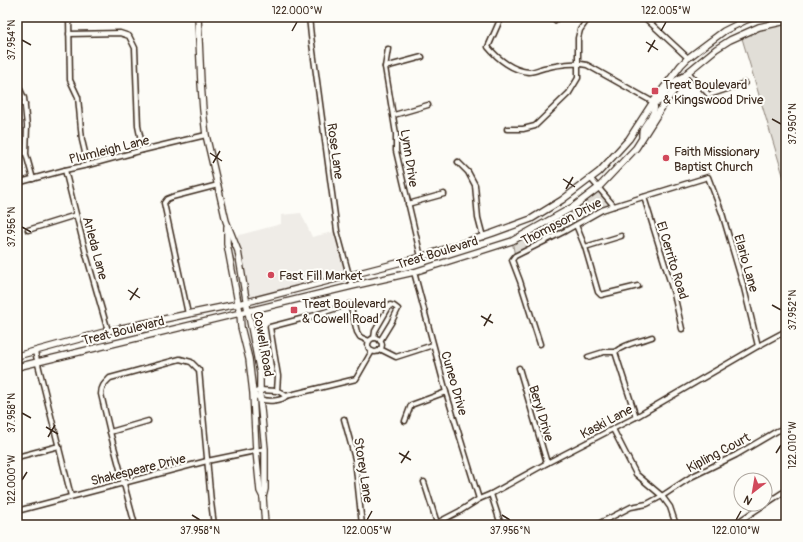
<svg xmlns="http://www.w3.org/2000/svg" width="803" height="542" viewBox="0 0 803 542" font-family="Pangolin,sans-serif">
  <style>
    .built { fill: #efece7 }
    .green { fill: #e1ded7; stroke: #8e847a }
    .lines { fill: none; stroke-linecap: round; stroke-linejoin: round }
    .street-casing { stroke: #3b2a1e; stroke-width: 7 }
    .secondary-casing { stroke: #3b2a1e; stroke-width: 8 }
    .street { stroke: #fdfcf7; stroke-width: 4 }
    .secondary { stroke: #fdfcf7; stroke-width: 5.5 }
    .ticks { fill: none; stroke: #3b2a1e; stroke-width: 1.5 }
    .poi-dot { fill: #d1495b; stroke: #fdfcf7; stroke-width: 1.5 }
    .labels { text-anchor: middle; stroke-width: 4; stroke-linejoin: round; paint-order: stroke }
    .poi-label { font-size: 13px; fill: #3b2a1e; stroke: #fdfcf7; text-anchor: start }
    .street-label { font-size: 13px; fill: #3b2a1e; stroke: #fdfcf7 }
    .neatline { fill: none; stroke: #3b2a1e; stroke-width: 1.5 }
    .ticks-label { font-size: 10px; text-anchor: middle; fill: #3b2a1e }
  </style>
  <rect width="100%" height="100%" fill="#fdfcf7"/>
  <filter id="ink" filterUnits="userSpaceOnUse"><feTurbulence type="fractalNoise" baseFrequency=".025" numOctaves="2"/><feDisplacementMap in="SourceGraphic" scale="8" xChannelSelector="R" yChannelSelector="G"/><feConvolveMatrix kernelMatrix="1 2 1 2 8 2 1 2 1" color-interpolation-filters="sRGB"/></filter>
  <g filter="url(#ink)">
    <polygon class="built" points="301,213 312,237 337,231 349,276 247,302 232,237 281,224 281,215"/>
    <g class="green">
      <polygon points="786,21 786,185 741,35"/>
      <polygon points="598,188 614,206 515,256 512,241 573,207"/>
    </g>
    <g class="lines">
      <defs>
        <g id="street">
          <polyline points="69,17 70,80 78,97 82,140 88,165"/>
          <polyline points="309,17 311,36 337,231 352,286"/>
          <path d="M503,17L500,20L488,47C498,59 513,71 529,72C534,72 540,69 544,68C559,65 572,62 587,65L653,102"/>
          <polyline points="644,17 688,58"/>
          <polyline points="555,20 557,17"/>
          <polyline points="69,34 120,33 129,36 135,48 138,126 143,150"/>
          <polyline points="388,49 385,67 396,134 396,151 421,257"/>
          <polyline points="385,67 422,57"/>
          <polyline points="17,71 18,85 24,98 27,126 26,154 33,179"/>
          <polyline points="688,72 709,95 745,83"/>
          <polyline points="17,103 25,104"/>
          <polyline points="394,115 428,105"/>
          <polyline points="507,129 523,129 535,126 569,93 578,78 578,38 580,30 589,17"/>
          <polyline points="458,162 468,172 475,185 478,218 483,237"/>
          <polyline points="65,170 86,254 108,331"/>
          <polyline points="591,179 614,206 708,177 711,185"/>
          <polyline points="17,183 65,170 88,165 143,150 206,135"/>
          <polyline points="712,187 722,213 744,288 758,346"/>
          <polyline points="644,197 674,294 682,329"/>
          <polyline points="408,204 444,194"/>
          <polyline points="576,225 585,247 598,292 601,295 638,286"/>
          <polyline points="28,230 76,215"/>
          <polyline points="585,247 621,236"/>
          <polyline points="414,272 446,392 479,499"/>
          <polyline points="188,314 164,203 167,199 172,197 218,185"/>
          <polyline points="374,338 375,331 390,305 394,306 398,309 391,323 380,341"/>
          <circle cx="375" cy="345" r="7"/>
          <polyline points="540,344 520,281 512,260 515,256 565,231 602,210 614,206"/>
          <polyline points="380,349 396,357 433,345"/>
          <polyline points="35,352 71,496"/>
          <polyline points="615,352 636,417"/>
          <path d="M615,352C626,343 639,342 652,337"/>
          <polyline points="588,357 604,352 615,352"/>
          <polyline points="519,368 547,463"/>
          <path d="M277,391L260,390L253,393C255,395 258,398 261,399C267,402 282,401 286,396L356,379L372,351"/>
          <polyline points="286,396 280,392 277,391 278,376 270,327 312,316 350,304 357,332 360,337 369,341"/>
          <polyline points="344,419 355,459 362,525"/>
          <polyline points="405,421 411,405 446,392"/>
          <polyline points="613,429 636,474 662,496 670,507 676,525"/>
          <polyline points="110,432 148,421"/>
          <polyline points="17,457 59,446"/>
          <polyline points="424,482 437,523"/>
          <polyline points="491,494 501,525"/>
          <polyline points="17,511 207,461 265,449"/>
          <path d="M135,525L110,432L101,394C101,386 105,383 110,378L180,359L191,362L199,370L211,502L214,525"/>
          <polyline points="433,525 460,511 479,499 491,494 547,463 636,417 758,346 786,331"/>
          <polyline points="596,525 631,507 647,504 662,496 691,477 736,455 777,431 786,428"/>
          <polyline points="729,525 738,522 782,493 786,492"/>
        </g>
        <g id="secondary">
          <polyline points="198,17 201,83 203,110 206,135 226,221 238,251 248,311 260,373 260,399 265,449 265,489 263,497 265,525"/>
          <polyline points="653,102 658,102 661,99 674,82 682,77"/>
          <path d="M642,136C642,134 642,131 643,129C647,120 658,113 653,102"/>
          <polyline points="227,227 227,244 240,313 241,327 249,359 253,393 256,451 260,491 263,497"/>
          <polyline points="17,356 108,331 188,314 247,302 421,257 493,233 531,219 562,200 599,172 629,139 653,102 681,65 688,58 724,31 746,20 755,17"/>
          <polyline points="17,367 352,286 414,272 512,241 573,207 598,188 636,148 664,104 688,72 716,49 730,40 759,27 786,21"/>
        </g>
      </defs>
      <use href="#street" class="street-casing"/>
      <use href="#secondary" class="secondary-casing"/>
      <use href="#street" class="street"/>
      <use href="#secondary" class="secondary"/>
    </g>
  </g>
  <path class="ticks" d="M292,31L297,22M661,31L666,22M22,40L31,45M646,42L658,50M648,52L655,40M772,119L781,124M210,153L222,161M213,163L220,151M563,179L575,187M566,189L573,177M22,227L31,232M128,290L140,298M130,300L138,288M772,305L781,310M481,316L493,323M484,326L491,314M22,413L31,418M46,427L58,434M48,437L55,425M399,453L411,460M776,453L781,445M401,463L409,451M22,480L27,472M192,515L200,520M502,515L510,520M367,520L372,511M736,520L741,511"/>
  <g class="poi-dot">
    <rect x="651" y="87" width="8" height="8" rx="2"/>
    <circle cx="666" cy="158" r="4"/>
    <circle cx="271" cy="275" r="4"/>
    <rect x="290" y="306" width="8" height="8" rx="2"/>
  </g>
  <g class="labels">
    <g class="poi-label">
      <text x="663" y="89">Treat Boulevard<tspan x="663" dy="15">&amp; Kingswood Drive</tspan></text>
      <text x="674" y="156">Faith Missionary<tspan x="674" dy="15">Baptist Church</tspan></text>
      <text x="279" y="280">Fast Fill Market</text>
      <text x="302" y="308">Treat Boulevard<tspan x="302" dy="15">&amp; Cowell Road</tspan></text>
    </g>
    <g class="street-label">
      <text transform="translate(109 149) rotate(-14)" y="5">Plumleigh Lane</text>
      <text transform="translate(336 151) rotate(82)" y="5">Rose Lane</text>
      <text transform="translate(410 158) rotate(81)" y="5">Lynn Drive</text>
      <text transform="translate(561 221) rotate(-27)" y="5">Thompson Drive</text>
      <text transform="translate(96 248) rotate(75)" y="5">Arleda Lane</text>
      <text transform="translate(437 252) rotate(-17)" y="5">Treat Boulevard</text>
      <text transform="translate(673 260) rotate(73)" y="5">El Cerrito Road</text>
      <text transform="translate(747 263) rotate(74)" y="5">Elario Lane</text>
      <text transform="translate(123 330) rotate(-14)" y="5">Treat Boulevard</text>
      <text transform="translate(264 344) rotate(80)" y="5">Cowell Road</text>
      <text transform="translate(455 383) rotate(74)" y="5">Cuneo Drive</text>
      <text transform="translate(542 413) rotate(73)" y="5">Beryl Drive</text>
      <text transform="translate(606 421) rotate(-28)" y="5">Kaski Lane</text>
      <text transform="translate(718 452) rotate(-28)" y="5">Kipling Court</text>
      <text transform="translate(138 469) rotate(-14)" y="5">Shakespeare Drive</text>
      <text transform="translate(364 470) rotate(81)" y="5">Storey Lane</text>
    </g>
  </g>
  <rect width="803" height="542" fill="none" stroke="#fdfcf7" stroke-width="44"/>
  <g transform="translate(753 492) rotate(211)"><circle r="19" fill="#fdfcf7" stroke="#afa8a0"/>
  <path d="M0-3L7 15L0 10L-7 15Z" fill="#d1495b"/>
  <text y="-6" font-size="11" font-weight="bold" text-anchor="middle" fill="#3b2a1e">N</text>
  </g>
  <rect x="22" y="22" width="759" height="498" class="neatline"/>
  <g class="ticks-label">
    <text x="297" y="14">122.000°W</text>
    <text x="666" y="14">122.005°W</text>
    <text transform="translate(11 40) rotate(-90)" y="4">37.954°N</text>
    <text transform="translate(792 124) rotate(-90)" y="4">37.950°N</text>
    <text transform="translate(11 227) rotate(-90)" y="4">37.956°N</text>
    <text transform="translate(792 310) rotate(-90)" y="4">37.952°N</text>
    <text transform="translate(11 413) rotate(-90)" y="4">37.958°N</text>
    <text transform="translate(792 445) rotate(-90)" y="4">122.010°W</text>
    <text transform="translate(11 480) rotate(-90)" y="4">122.000°W</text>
    <text x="200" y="534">37.958°N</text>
    <text x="367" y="534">122.005°W</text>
    <text x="510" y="534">37.956°N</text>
    <text x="736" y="534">122.010°W</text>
  </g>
</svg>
